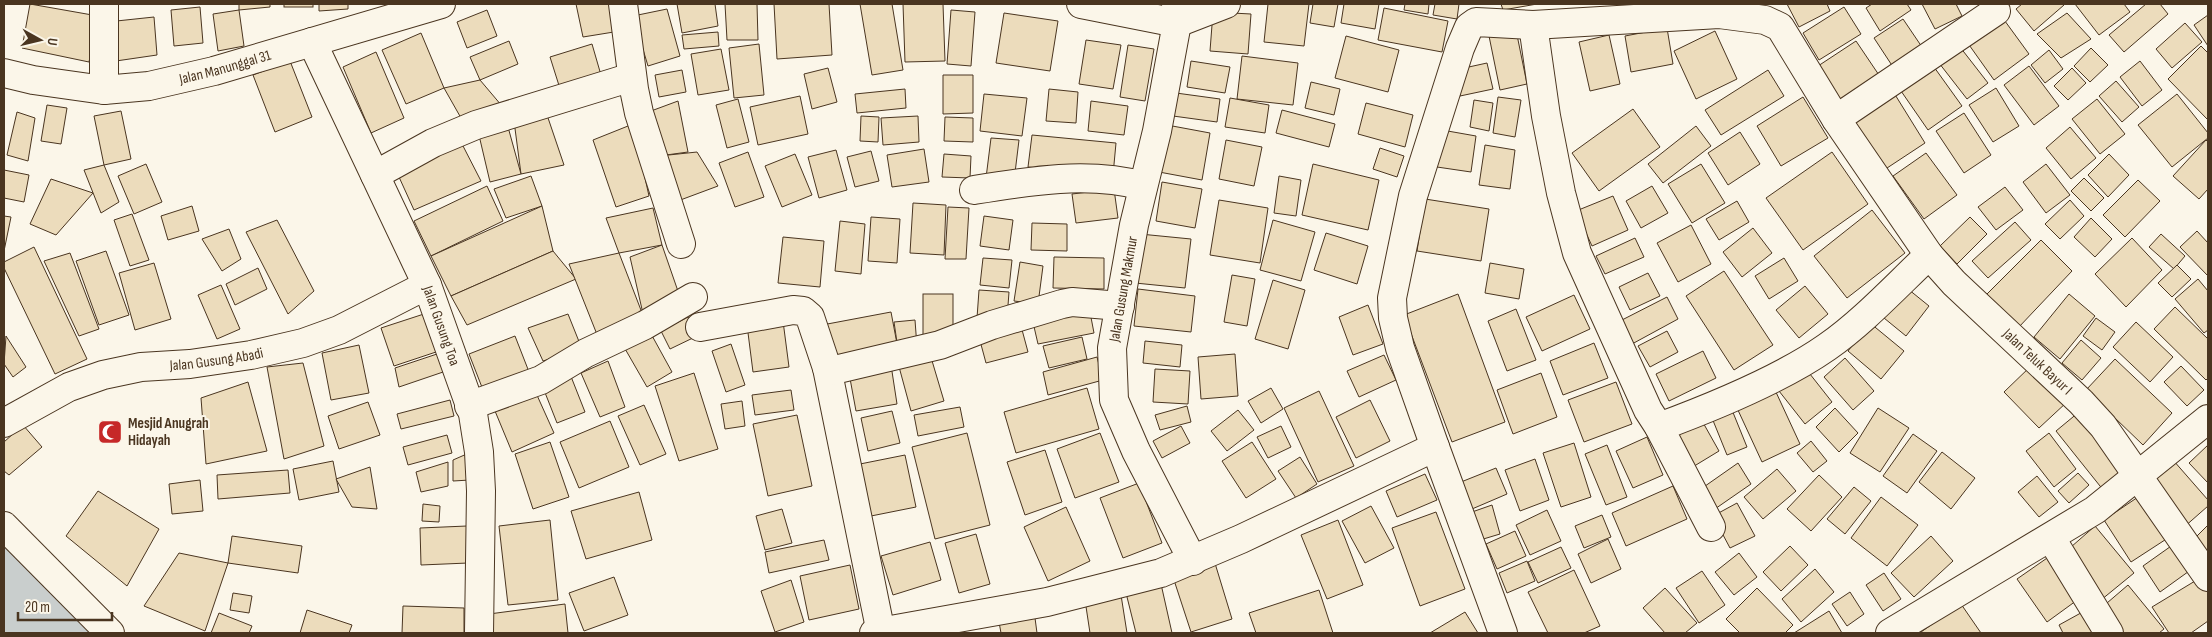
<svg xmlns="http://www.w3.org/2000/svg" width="2212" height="637" viewBox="0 0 2212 637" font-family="'Sofia Sans Condensed',sans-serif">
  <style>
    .water { fill: #c9cecd; stroke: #887966 }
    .building { fill: #ecdcbc; stroke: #4a3520 }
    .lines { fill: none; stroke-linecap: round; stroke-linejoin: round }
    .minor-casing { stroke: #4a3520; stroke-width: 30 }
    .minor { stroke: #fbf6e9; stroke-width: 28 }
    .labels { text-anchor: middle; stroke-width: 4; stroke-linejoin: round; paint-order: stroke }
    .street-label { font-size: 15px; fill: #4a3520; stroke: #fbf6e9 }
    .poi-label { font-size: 15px; font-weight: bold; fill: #4a3520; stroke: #fbf6e9; text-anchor: start }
  </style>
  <rect width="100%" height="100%" fill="#fbf6e9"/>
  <polygon class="water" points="4,545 96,633 4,633"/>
  <g class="building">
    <polygon points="30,4 98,16 89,62 22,48"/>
    <polygon points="239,4 270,4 270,7 239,10"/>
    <rect x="284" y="4" width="29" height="3"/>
    <polygon points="319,4 348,4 348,9 319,11"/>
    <polygon points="576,4 617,4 620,31 583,37"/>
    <polygon points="677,4 715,4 718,26 682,33"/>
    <polygon points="725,4 757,4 758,40 727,40"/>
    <polygon points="774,4 829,4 832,55 777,59"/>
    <polygon points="860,4 892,4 903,70 872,75"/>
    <polygon points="903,4 943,4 945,61 905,62"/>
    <polygon points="1268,4 1309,4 1304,46 1264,42"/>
    <polygon points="1313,4 1338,4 1334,27 1310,23"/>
    <polygon points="1344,4 1379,4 1375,29 1341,23"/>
    <polygon points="1405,4 1429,4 1428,14 1404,10"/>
    <polygon points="1435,4 1459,4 1457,19 1433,15"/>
    <polygon points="1501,4 1537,4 1503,10"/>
    <polygon points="1787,4 1827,4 1830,11 1799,27"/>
    <polygon points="1872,4 1907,4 1911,10 1880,31 1866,8"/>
    <polygon points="1922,4 1956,4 1962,16 1935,29"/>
    <polygon points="2022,4 2063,4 2064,5 2034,31 2016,9"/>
    <polygon points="2075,4 2124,4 2130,12 2099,35"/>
    <polygon points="2146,4 2160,4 2168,14 2124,52 2109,35"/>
    <polygon points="200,7 203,43 174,46 171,10"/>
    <polygon points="1844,7 1861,34 1819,60 1803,33"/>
    <polygon points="1384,8 1448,21 1442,52 1378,40"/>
    <polygon points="667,9 680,56 648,66 633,16"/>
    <polygon points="239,10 244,46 218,51 213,14"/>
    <polygon points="487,10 497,36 467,48 457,22"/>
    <polygon points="951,10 975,12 971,66 947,64"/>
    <polygon points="1213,12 1251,14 1248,54 1210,51"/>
    <polygon points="1004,13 1058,21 1050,71 996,63"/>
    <polygon points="2067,13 2091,39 2061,58 2037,34"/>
    <polygon points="2208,15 2208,46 2194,25"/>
    <polygon points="154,17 157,55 109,62 107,22"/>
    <polygon points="2002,17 2029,54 1994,80 1967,42"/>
    <polygon points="1903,19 1924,50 1895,70 1874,38"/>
    <polygon points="2185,23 2202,42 2172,68 2156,49"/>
    <polygon points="1667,28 1673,64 1631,72 1625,36"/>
    <polygon points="1516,30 1527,84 1500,90 1489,36"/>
    <polygon points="1715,31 1737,79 1696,99 1674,51"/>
    <polygon points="718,32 719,46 684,49 682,35"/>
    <polygon points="421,33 444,88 406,104 382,50"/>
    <polygon points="1609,35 1620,84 1590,91 1579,42"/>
    <polygon points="1346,36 1399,50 1388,92 1335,78"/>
    <polygon points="1086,40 1121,45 1113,89 1079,84"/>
    <polygon points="509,41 518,64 480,80 470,57"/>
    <polygon points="1856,41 1883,81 1841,109 1815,68"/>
    <polygon points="592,44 603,82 562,95 550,57"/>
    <polygon points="759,44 764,95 734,98 729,48"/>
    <polygon points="1128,45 1154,49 1145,101 1120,97"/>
    <polygon points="2201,46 2208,53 2208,120 2168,79"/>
    <polygon points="1960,47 1988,83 1967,99 1939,63"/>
    <polygon points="2091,48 2108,65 2090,82 2074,66"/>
    <polygon points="721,49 729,90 698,95 691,54"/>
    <polygon points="2049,50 2063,69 2045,83 2031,65"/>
    <polygon points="376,52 404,118 371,133 343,67"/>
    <polygon points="1242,56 1298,63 1293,105 1237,99"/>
    <polygon points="290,61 312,117 275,132 253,75"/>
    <polygon points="1191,61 1230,67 1225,93 1187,87"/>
    <polygon points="2140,61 2162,90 2142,106 2120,77"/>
    <polygon points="1487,63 1493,89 1460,96 1455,70"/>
    <polygon points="2029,66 2059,106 2034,125 2004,85"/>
    <polygon points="1934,67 1962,106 1928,130 1901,91"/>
    <polygon points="828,68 837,102 812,109 804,74"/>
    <polygon points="2072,68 2086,83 2068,100 2054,86"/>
    <polygon points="682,70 686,92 659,97 655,75"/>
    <polygon points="1768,70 1784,96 1721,135 1705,110"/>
    <polygon points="943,75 973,75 973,113 943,114"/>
    <polygon points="480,80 502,106 461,118 444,88"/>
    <polygon points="2116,81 2139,107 2122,122 2099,96"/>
    <polygon points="1311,82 1340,89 1334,115 1305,108"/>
    <polygon points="1996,88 2019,126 1993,142 1969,105"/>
    <polygon points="905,89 906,108 857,113 855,94"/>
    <polygon points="1049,89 1078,92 1076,123 1046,121"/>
    <polygon points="1176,93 1220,99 1217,122 1173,116"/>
    <polygon points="1894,93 1925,143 1884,170 1852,120"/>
    <polygon points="984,94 1027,98 1022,136 980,131"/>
    <polygon points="2177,94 2208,133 2208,138 2172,167 2138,125"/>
    <polygon points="800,96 808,134 758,145 750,107"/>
    <polygon points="1498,97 1521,100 1515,137 1493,133"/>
    <polygon points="1803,97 1828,138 1781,166 1757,126"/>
    <polygon points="1230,98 1269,105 1265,133 1225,127"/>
    <polygon points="738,99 749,142 727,148 716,105"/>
    <polygon points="2097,99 2125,134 2100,154 2072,119"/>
    <polygon points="1474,100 1493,103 1489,131 1470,127"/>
    <polygon points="678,101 688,152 659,156 651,111"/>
    <polygon points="1091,101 1128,106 1124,135 1088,131"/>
    <polygon points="1366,103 1413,115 1405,147 1358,134"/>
    <polygon points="47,105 67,108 61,144 41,141"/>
    <polygon points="545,109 564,165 521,174 514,121"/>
    <polygon points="1633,109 1660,147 1599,191 1572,153"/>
    <polygon points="1282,110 1335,124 1329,147 1276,133"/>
    <polygon points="121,111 131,159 104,165 94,116"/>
    <polygon points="17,112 35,118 28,161 7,155"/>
    <polygon points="1964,113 1991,155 1964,173 1936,131"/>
    <polygon points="861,116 879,117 878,142 860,141"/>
    <polygon points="918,116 919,142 883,145 881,118"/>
    <polygon points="945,117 973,118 973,142 944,141"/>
    <polygon points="633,124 649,196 616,207 593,140"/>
    <polygon points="1167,125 1210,133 1202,180 1159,172"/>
    <polygon points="1696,126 1711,146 1663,183 1648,164"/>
    <polygon points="508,127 521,174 490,182 478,131"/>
    <polygon points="2070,127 2096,158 2071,179 2046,148"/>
    <polygon points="1442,130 1476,136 1471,172 1437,167"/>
    <polygon points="1740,132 1760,164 1728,185 1708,153"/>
    <polygon points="1032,135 1116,143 1113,175 1028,167"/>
    <polygon points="991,138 1019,140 1014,181 986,178"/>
    <polygon points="1226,140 1262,147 1254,186 1219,179"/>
    <polygon points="2206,140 2208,142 2208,189 2199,199 2173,176"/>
    <polygon points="462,144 481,181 414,210 394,166"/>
    <polygon points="1485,145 1515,150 1510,189 1479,185"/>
    <polygon points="1380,148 1404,156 1397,177 1373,169"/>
    <polygon points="924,149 929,182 892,187 887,155"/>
    <polygon points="836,150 847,190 819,198 808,157"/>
    <polygon points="871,151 879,181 855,187 847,157"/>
    <polygon points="697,152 718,186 675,202 659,156"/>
    <polygon points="748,152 764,197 735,207 719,163"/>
    <polygon points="1832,152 1868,204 1803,250 1766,198"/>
    <polygon points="1926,153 1957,195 1924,219 1893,176"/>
    <polygon points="795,154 812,195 782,207 765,166"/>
    <polygon points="944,154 971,156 970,178 942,177"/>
    <polygon points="2109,154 2129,175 2108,197 2088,175"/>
    <polygon points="146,164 162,202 134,214 118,176"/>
    <polygon points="1313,164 1379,180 1368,230 1302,215"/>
    <polygon points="1701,164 1725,203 1692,223 1668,184"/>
    <polygon points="2046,164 2070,195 2046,213 2023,182"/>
    <polygon points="104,165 119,202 101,213 84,170"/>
    <polygon points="4,170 29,175 24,202 4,198"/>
    <polygon points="531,176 542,206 506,218 494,189"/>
    <polygon points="1279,176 1301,180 1296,216 1274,213"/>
    <polygon points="2084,178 2104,198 2091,211 2071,191"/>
    <polygon points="51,179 93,193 56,235 30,224"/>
    <polygon points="2138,180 2160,201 2125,237 2103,215"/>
    <polygon points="1162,182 1202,189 1195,228 1156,221"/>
    <polygon points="487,186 503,221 431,256 414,221"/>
    <polygon points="1652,186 1668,213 1641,228 1626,201"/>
    <polygon points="2005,187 2023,210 1996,230 1978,207"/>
    <polygon points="1114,189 1118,218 1076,223 1072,194"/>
    <polygon points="1613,196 1628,230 1592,246 1576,211"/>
    <polygon points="1425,199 1489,209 1481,261 1417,251"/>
    <polygon points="1219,200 1268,208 1260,263 1210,255"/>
    <polygon points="2070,200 2084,216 2060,239 2045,224"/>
    <polygon points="1737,201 1749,222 1719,240 1706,219"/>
    <polygon points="913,203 946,205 944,255 910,253"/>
    <polygon points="192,206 199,231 168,240 161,216"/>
    <polygon points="542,206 553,251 451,296 431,256"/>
    <polygon points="948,207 969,208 966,259 945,259"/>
    <polygon points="653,208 662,245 619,253 606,218"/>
    <polygon points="1872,210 1905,253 1847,298 1814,256"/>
    <polygon points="132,214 149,260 130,266 114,220"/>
    <polygon points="4,216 11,217 4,251"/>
    <polygon points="984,216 1013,220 1009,250 980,246"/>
    <polygon points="871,217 900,219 897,263 868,261"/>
    <polygon points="1970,217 1987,234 1957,264 1940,246"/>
    <polygon points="2091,218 2112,239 2095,257 2074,237"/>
    <polygon points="277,220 314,291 288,314 246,232"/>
    <polygon points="1273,220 1315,232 1301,281 1260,270"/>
    <polygon points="840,221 865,224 861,274 835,271"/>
    <polygon points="2015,222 2031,240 1988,278 1972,261"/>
    <polygon points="1032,223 1067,224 1067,251 1031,250"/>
    <polygon points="1691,225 1711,264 1678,282 1657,243"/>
    <polygon points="1753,228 1772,253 1742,277 1723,252"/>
    <polygon points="229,229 241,259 222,271 202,239"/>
    <polygon points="2197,231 2208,243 2208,276 2180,247"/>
    <polygon points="1326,233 1368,246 1357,284 1314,270"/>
    <polygon points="1140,234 1191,239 1185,288 1135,283"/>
    <polygon points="2161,234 2185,256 2174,269 2149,247"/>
    <polygon points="783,237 824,241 820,287 778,283"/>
    <polygon points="1635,238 1644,257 1605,274 1596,256"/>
    <polygon points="2132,238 2162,270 2126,307 2095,274"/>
    <polygon points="2041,240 2072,271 2018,328 1985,296"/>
    <polygon points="662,245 680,297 644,318 630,257"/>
    <polygon points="34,247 87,359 55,374 4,268 4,262"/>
    <polygon points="106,251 129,315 99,325 76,261"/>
    <polygon points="553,251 576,279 467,325 451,296"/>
    <polygon points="70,253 99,329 79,336 44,261"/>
    <polygon points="619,253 644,318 598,337 569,264"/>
    <polygon points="1054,257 1104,258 1104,289 1053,288"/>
    <polygon points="983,258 1012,260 1009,288 980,285"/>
    <polygon points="1784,258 1798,281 1769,299 1755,276"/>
    <polygon points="1020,262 1043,266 1038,304 1014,301"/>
    <polygon points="154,263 171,319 135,330 119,273"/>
    <polygon points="1490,263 1524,269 1519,299 1485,293"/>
    <polygon points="2177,265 2191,279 2172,297 2158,283"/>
    <polygon points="258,268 267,289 235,305 226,284"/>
    <polygon points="1724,271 1773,345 1734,370 1686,296"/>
    <polygon points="1648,273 1660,296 1630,310 1619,287"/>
    <polygon points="1232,275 1255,279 1247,326 1224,322"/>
    <polygon points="2198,279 2208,291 2208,330 2204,333 2175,299"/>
    <polygon points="1273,280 1305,290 1288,349 1255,339"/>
    <polygon points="221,285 240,329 217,339 198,295"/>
    <polygon points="1805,286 1828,314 1799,338 1776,310"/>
    <polygon points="1138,289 1195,296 1191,332 1134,326"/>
    <polygon points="1908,289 1929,306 1906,336 1884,318"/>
    <polygon points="979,290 1009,292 1007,319 977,318"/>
    <rect x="923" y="294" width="30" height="44"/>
    <polygon points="1458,294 1505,422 1452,442 1404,315"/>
    <polygon points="2069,294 2095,316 2060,359 2034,337"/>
    <polygon points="1574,295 1590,329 1542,351 1526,317"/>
    <polygon points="1667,297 1678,319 1632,344 1620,321"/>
    <polygon points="1368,305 1383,344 1353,355 1339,317"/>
    <polygon points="1089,307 1094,333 1038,344 1032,318"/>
    <polygon points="2175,307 2208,339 2208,378 2206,380 2154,329"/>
    <polygon points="1516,309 1536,360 1507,371 1488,321"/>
    <polygon points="430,312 442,350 394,366 381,328"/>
    <polygon points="891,312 898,349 829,362 822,325"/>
    <polygon points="568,314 582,349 543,361 528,328"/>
    <polygon points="688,317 697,336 670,349 661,331"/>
    <polygon points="2096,318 2115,332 2102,350 2083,336"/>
    <polygon points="915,320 917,347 898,349 894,322"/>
    <polygon points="783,321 789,367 753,372 747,325"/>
    <polygon points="2136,322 2173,357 2150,382 2113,347"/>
    <polygon points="1870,323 1904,351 1881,379 1848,351"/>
    <polygon points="1021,326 1028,352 986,363 979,337"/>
    <polygon points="1667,331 1678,352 1650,367 1638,346"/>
    <polygon points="650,332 672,372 647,387 624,347"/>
    <polygon points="6,336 26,367 13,377 4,364"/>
    <polygon points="515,336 531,377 485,395 469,354"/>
    <polygon points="1082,337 1087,359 1049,368 1043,346"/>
    <polygon points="2081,340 2101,358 2082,380 2062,363"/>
    <polygon points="1145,341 1182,345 1180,367 1143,363"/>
    <polygon points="1594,343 1608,378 1563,395 1550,361"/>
    <polygon points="731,344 745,385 726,392 712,351"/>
    <polygon points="359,345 369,393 331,400 322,353"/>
    <polygon points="1703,351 1716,378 1669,401 1656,374"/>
    <polygon points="443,352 449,370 399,387 395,368"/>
    <polygon points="930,354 944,401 911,411 898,363"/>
    <polygon points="1235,354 1238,396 1201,399 1198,357"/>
    <polygon points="1384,355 1396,380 1359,397 1347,371"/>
    <polygon points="1097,357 1103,380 1048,395 1043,372"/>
    <polygon points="1845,358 1874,391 1853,410 1824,377"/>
    <polygon points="2115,359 2172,413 2143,445 2086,390"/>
    <polygon points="608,361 625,407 600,417 581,373"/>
    <polygon points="303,363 324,446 284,459 267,367"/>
    <polygon points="891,365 897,404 856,411 849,373"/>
    <polygon points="2032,365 2067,402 2039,428 2004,392"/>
    <polygon points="2181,366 2204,390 2187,406 2164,382"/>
    <polygon points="1155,369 1190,371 1188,404 1153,402"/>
    <polygon points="1806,369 1832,402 1805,424 1779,391"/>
    <polygon points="694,373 718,449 679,461 655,386"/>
    <polygon points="1541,373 1557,417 1513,434 1497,390"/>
    <polygon points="570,374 585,412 557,423 542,385"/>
    <polygon points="248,382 267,451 206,464 201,398"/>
    <polygon points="1616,382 1632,424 1584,442 1568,400"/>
    <polygon points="1087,388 1099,429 1016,453 1004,412"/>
    <polygon points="1271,388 1283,409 1261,423 1248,401"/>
    <polygon points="791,390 794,410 755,415 752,395"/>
    <polygon points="1775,390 1800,444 1762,462 1737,408"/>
    <polygon points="1319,391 1354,466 1318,482 1284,408"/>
    <polygon points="536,393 554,433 512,452 495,411"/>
    <polygon points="450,400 454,416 401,429 397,414"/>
    <polygon points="1370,400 1390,441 1356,458 1336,417"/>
    <polygon points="742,401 745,426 725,429 721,404"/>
    <polygon points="368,402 380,435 339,449 328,416"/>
    <polygon points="644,405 666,454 640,465 618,416"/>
    <polygon points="1187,406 1191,422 1160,430 1155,415"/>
    <polygon points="960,407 964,427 918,436 914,415"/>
    <polygon points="1835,408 1858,433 1839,452 1816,427"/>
    <polygon points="1878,408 1909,428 1880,472 1850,453"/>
    <polygon points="1238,410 1254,430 1227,451 1211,431"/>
    <polygon points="1732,410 1747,447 1727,455 1712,418"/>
    <polygon points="892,411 900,443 868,451 861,418"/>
    <polygon points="2079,412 2128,472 2104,491 2056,431"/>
    <polygon points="797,415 812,486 768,496 753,424"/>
    <polygon points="1701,419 1719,451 1691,468 1671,437"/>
    <polygon points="610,421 629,467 579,488 560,442"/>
    <polygon points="23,425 42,447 9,475 4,471 4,442"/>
    <polygon points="1181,426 1190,443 1162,458 1153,441"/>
    <polygon points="1281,426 1291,447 1268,458 1257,437"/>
    <polygon points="967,433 990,525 935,539 912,447"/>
    <polygon points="1100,433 1119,482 1075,498 1057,449"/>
    <polygon points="2049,433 2076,469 2054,487 2026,451"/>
    <polygon points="1913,434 1937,451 1907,493 1883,476"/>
    <polygon points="447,435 452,453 408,465 403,447"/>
    <polygon points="1647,437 1663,475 1633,488 1616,451"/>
    <polygon points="1811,441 1827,461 1813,472 1797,453"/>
    <polygon points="550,442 569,497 533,509 515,454"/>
    <polygon points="1252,442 1276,479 1246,498 1222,461"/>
    <polygon points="1574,443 1591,497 1561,507 1543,453"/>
    <polygon points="1607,445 1627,497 1606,505 1585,454"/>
    <polygon points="2208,445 2208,483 2189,463"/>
    <polygon points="1045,450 1062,502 1025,515 1007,462"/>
    <polygon points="1942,452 1975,478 1951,509 1919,482"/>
    <polygon points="469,453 470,480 453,481 453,460"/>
    <polygon points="905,455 916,507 866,517 855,465"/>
    <polygon points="1300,457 1317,484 1296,498 1278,471"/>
    <polygon points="1535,459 1549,500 1520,511 1505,470"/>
    <polygon points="2173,460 2208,500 2208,506 2183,528 2145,484"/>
    <polygon points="333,461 339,492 299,500 293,469"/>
    <polygon points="448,462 448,486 421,492 416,472"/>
    <polygon points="1738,463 1751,484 1712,511 1698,491"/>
    <polygon points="370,467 377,509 352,507 336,479"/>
    <polygon points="1496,468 1507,494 1472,509 1461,482"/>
    <polygon points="1777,469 1796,491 1763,519 1744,497"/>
    <polygon points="288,470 290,493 218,499 217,475"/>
    <polygon points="2078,473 2089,485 2069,503 2058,491"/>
    <polygon points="1425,474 1437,500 1397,517 1386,491"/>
    <polygon points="1819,475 1842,497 1811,531 1787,509"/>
    <polygon points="2037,476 2058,502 2039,517 2018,492"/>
    <polygon points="200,480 203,511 172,514 169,484"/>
    <polygon points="1139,483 1162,543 1123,558 1100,498"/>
    <polygon points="1673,486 1687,519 1626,546 1612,513"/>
    <polygon points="1854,487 1871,501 1845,534 1827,519"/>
    <polygon points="98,491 159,529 127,586 66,536"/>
    <polygon points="639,492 652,540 586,559 571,511"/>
    <polygon points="2144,493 2171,536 2131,562 2104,520"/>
    <polygon points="1881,497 1918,525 1887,566 1851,538"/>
    <polygon points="1737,503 1755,536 1730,548 1713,516"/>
    <polygon points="423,504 440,506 439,522 422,521"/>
    <polygon points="1492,505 1500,534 1480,540 1472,512"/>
    <polygon points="1371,506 1394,548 1365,563 1342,521"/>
    <polygon points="1066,507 1090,561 1048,581 1024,527"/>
    <polygon points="782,509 792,543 765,550 756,516"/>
    <polygon points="1547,510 1561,541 1530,555 1516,525"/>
    <polygon points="1436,512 1465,589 1420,606 1392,528"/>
    <polygon points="1602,515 1611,537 1584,548 1575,526"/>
    <polygon points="550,520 558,600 508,605 499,526"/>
    <polygon points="1338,520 1363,585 1327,599 1301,535"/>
    <polygon points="2208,525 2208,563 2190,543"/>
    <polygon points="467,526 468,563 421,565 420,528"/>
    <polygon points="2095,526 2134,573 2101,600 2063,554"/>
    <polygon points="1515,531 1526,556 1497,569 1486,544"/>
    <polygon points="976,534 990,584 959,593 945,543"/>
    <polygon points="232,536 302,546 298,573 228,563"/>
    <polygon points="1931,536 1953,561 1914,597 1891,573"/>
    <polygon points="1608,539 1621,569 1591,583 1578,554"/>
    <polygon points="824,540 829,560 769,573 765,552"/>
    <polygon points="930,542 941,580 893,595 881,556"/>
    <polygon points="2174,544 2192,569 2160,592 2143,566"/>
    <polygon points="1790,546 1808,565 1781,591 1763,572"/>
    <polygon points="1561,547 1571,568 1538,583 1528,562"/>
    <polygon points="179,553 228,563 205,631 144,606"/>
    <polygon points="1739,553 1757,577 1734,595 1715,572"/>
    <polygon points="2050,556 2080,598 2047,622 2017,579"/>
    <polygon points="1214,560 1232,619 1191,632 1172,574"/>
    <polygon points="1527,561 1535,581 1507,593 1499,573"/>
    <polygon points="850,565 859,609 809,620 800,576"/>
    <polygon points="1815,569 1834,592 1801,622 1782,599"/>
    <polygon points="1574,570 1600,626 1584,633 1548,633 1528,592"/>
    <polygon points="1702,571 1725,605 1699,623 1676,588"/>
    <polygon points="1884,573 1901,599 1883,611 1866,585"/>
    <polygon points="2205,575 2208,581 2208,621 2191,633 2169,633 2152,607"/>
    <polygon points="614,577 628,615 584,631 569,593"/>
    <polygon points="791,580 804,622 775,632 761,591"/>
    <polygon points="1161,584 1172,633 1136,633 1126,593"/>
    <polygon points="2128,585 2164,629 2159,633 2120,633 2100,609"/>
    <polygon points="1665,588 1697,623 1685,633 1665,633 1643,608"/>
    <polygon points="1757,588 1793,625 1785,633 1740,633 1726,619"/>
    <polygon points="1319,590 1333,633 1256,633 1249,613"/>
    <polygon points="1850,592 1864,614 1847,626 1832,604"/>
    <polygon points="233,593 252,596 249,613 230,610"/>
    <polygon points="1121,595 1127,633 1090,633 1085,600"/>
    <polygon points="565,604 568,633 492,633 489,614"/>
    <polygon points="1961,604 1981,633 1922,633 1921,632"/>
    <polygon points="403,606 464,608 464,633 402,633"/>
    <polygon points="2088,609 2101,633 2063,633 2059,625"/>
    <polygon points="307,610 352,625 349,633 300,633"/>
    <polygon points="1829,611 1842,633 1794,633"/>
    <polygon points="1465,612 1478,633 1430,633"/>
    <polygon points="219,613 252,626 249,633 211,633"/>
    <polygon points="1035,618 1037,633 1001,633 999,622"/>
  </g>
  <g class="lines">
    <defs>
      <g id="minor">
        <polyline points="104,4 104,90"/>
        <polyline points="623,4 634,89 639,113 681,244"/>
        <polyline points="1081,4 1177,23 1226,4"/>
        <polyline points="1176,4 1177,23 1157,131 1134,225 1112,348 1114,400 1136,451 1193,561"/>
        <path d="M1533,25L1546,116L1561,193L1577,253L1648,410L1659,427C1713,407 1780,380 1827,347C1864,321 1896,286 1929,255"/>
        <path id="s1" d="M312,42L427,285L473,414L479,452L481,491L479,633"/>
        <path id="s2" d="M4,73L33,80L104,90L149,86L214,71L441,4"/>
        <polyline points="1836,119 1996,11"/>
        <polyline points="375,175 433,143 476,125 632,77"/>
        <path d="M974,190C1029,181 1089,171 1143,186"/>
        <polyline points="700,327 793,310 803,311 810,317 827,368 881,633"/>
        <polyline points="827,368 830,371 940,345 992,325 1062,304 1072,302 1120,306"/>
        <polyline points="469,406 541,380 586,353 645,325 693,297"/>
        <path id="s3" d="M4,423L69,387L103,375L141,367L190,364L251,355L303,343L339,330L427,285"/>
        <polyline points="1659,427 1711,527"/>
        <polyline points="4,526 110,633"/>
        <polyline points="2051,538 2109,633"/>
        <polyline points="874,633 1047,602 1161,573 1241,539 1435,447"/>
        <path id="s4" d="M1503,633L1435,447L1400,348L1393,318L1392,298L1413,196L1460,48L1469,27L1476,22L1533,25L1719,14L1765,20L1780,27L1836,119L1929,255L1954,283L2081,402L2103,426L2208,577"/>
        <polyline points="1890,633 2095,510 2208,419"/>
      </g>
    </defs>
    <use href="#minor" class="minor-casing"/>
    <use href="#minor" class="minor"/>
  </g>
  <defs>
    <symbol id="mosque-square" viewBox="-11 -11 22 22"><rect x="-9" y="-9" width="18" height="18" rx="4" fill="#c62828" stroke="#fbf6e9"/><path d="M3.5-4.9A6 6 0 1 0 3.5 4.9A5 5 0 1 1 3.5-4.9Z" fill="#fff"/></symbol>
  </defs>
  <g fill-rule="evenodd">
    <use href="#mosque-square" x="96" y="418" width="28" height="28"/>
  </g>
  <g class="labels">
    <g class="street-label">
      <text dy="5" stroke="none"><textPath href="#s2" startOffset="225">Jalan Manunggal 31</textPath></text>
      <text transform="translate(1123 289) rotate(-80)" y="5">Jalan Gusung Makmur</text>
      <text dy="5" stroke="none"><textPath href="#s1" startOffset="312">Jalan Gusung Toa</textPath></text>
      <text dy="5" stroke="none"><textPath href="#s3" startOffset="225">Jalan Gusung Abadi</textPath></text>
      <text dy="5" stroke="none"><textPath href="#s4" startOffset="1376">Jalan Teluk Bayur I</textPath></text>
    </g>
    <g class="poi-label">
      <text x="128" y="428">Mesjid Anugrah<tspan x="128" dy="17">Hidayah</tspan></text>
    </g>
  </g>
  <rect width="2212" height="637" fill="none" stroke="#4a3520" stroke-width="10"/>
  <g transform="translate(40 40) rotate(98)" stroke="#fbf6e9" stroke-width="4" paint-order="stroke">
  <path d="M0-4L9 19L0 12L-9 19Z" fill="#4a3520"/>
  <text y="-8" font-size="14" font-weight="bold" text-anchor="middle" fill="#4a3520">U</text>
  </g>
  <path d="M18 612v8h94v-8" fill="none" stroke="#4a3520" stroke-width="2.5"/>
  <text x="25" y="612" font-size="15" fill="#4a3520" stroke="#fbf6e9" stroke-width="4" paint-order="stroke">20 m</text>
</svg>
